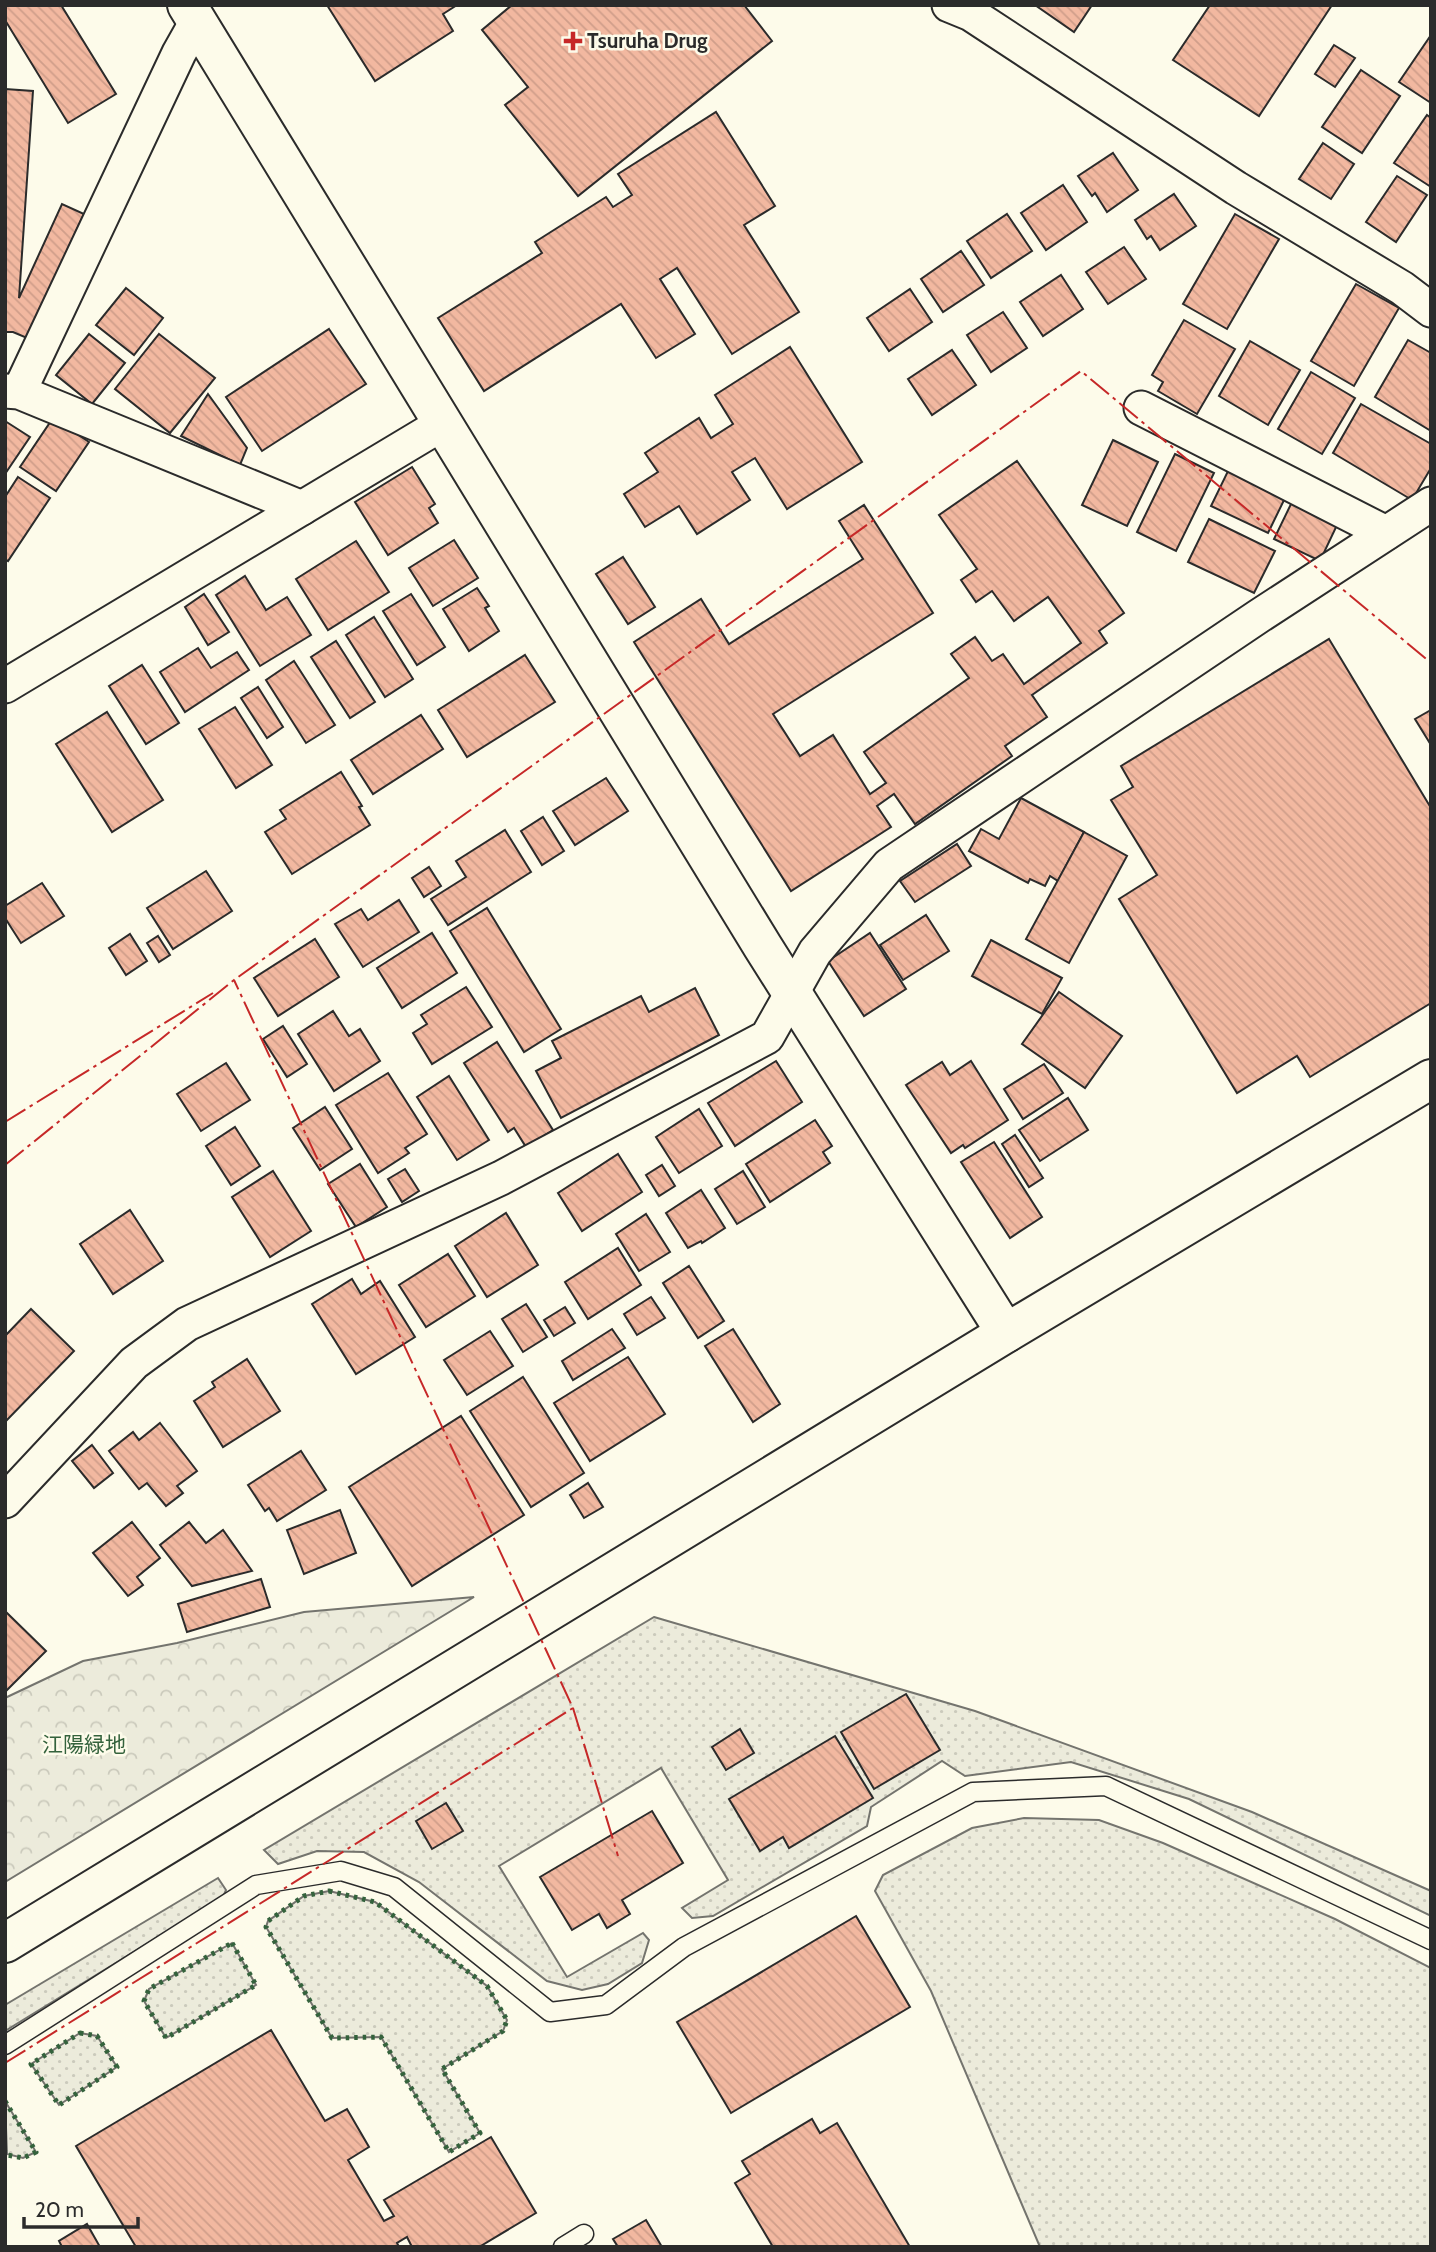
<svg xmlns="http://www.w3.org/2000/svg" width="1436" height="2252" viewBox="0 0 1436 2252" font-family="Cabin,'Noto Sans JP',sans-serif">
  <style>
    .grass { fill: url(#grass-dots); stroke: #74746e; stroke-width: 2 }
    .park { fill: url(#park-crowns); stroke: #74746e; stroke-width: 2 }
    .building { fill: url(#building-back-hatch); stroke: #2b2b2b; stroke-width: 2 }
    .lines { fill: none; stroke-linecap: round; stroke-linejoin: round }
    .lane-casing { stroke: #2b2b2b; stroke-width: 21 }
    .street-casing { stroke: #2b2b2b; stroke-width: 37 }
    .secondary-casing { stroke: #2b2b2b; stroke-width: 42 }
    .lane { stroke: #fdfbea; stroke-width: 18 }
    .street { stroke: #fdfbea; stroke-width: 33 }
    .secondary { stroke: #fdfbea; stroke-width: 38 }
    .hedge { stroke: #34623c; stroke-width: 5; stroke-dasharray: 3.5 5; stroke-linecap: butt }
    .power { stroke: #c62828; stroke-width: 2; stroke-dasharray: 24 5 3.5 5; stroke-linecap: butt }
    .poi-dot { fill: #c62828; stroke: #fdfbea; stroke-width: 2.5 }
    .labels { text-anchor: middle; stroke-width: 5; stroke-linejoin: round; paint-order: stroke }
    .poi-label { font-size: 21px; font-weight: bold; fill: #2b2b2b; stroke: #fdfbea; text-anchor: start }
    .park-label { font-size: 21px; fill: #34623c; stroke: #fdfbea }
  </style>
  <defs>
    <pattern id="grass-dots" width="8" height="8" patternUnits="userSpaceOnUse" patternTransform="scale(1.75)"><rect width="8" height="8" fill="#ecebdb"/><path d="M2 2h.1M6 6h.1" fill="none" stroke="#cbcabc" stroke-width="1.8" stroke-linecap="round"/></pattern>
    <pattern id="park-crowns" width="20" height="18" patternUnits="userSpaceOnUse" patternTransform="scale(1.75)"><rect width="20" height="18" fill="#ecebdb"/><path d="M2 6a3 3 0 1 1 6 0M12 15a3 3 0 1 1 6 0" fill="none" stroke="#cbcabc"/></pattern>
    <pattern id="building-back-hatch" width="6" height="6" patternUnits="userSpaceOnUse" patternTransform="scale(1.75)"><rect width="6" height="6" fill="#f2b8a0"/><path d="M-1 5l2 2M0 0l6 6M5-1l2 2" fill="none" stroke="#d09e8a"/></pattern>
  </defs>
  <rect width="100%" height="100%" fill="#fdfbea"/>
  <g class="grass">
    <polygon points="654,1617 975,1711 1252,1812 1431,1891 1431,1916 1189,1799 1071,1762 965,1776 942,1761 871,1807 867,1826 713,1916 692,1918 682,1908 728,1880 661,1768 499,1866 567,1977 643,1933 649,1940 642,1963 608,1984 582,1990 547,1981 419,1882 364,1852 317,1851 278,1864 264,1850"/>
    <polygon points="1024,1818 1099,1820 1163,1843 1335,1919 1431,1968 1431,2247 1040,2247 931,1991 875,1891 883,1875 972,1828"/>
    <polygon points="218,1878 226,1890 223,1897 5,2031 5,2005"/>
    <polygon points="329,1891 375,1902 487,1986 507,2020 503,2031 442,2069 480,2133 449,2152 381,2037 332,2038 266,1927 268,1921 304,1896"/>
    <polygon points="232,1943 256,1985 166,2038 144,2001 149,1989"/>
    <polygon points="80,2033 97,2036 117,2067 59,2105 31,2064"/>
    <polygon points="5,2101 36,2152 23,2158 7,2154"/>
  </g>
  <polygon class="park" points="474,1597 5,1882 5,1698 83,1661 177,1643 304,1612"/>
  <g class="building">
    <polygon points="5,5 61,5 116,94 68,123 5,20"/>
    <polygon points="327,5 457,5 443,14 453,31 375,81"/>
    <polygon points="512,5 744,5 772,41 578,196 505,105 528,87 482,30"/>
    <polygon points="1035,5 1092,5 1074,32"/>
    <polygon points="1210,5 1332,5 1259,116 1173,60"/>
    <polygon points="1431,35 1431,103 1399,82"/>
    <polygon points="1334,45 1355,58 1335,87 1315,74"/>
    <polygon points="1361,70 1400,96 1362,153 1322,127"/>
    <polygon points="5,89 33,91 19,298 62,204 84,214 27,338 13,332 5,332"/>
    <polygon points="716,112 775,206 744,225 799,312 732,354 677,268 660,279 695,334 656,358 621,304 484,391 438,318 542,253 535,242 606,197 613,207 632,195 618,174"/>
    <polygon points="1427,115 1431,118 1431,187 1394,163"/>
    <polygon points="1323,143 1354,164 1331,199 1299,179"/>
    <polygon points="1113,153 1138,190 1107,212 1095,193 1092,196 1078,176"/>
    <polygon points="1397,176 1427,195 1396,242 1366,222"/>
    <polygon points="1063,185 1087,222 1046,250 1021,213"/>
    <polygon points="1174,194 1196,226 1160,250 1151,236 1147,239 1135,220"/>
    <polygon points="1007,214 1032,251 991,278 967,241"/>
    <polygon points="1235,214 1279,239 1227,329 1183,304"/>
    <polygon points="1124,247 1146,279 1108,304 1086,272"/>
    <polygon points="961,251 984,285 943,312 921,279"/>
    <polygon points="1061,275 1083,309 1043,336 1020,302"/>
    <polygon points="1356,284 1399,308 1354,386 1311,361"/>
    <polygon points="126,288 163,318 134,355 96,325"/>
    <polygon points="910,289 932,322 889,351 867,318"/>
    <polygon points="1003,312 1027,348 991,372 967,335"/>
    <polygon points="1184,320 1235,349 1197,414 1158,391 1163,382 1152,375"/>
    <polygon points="329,329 366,384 262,451 226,397"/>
    <polygon points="89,334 125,363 92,404 56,375"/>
    <polygon points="159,334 215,378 170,433 115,389"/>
    <polygon points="1408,340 1431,353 1431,431 1375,397"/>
    <polygon points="1250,341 1300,370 1268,425 1219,396"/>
    <polygon points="790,347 862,462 787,509 755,458 732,472 750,500 697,534 679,506 645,527 624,494 658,472 645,453 699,418 711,438 733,424 715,395"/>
    <polygon points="952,350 976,385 932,415 908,379"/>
    <polygon points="1311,372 1355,398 1322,454 1278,429"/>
    <polygon points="208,394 247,448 240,465 181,436"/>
    <polygon points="1361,404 1431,444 1431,468 1412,500 1333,453"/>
    <polygon points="53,418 89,442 56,491 20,467"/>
    <polygon points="5,421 30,437 5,474"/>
    <polygon points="1113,440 1158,462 1127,526 1082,505"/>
    <polygon points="1175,454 1214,473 1176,551 1137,532"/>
    <polygon points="1017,461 1124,613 1099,631 1107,643 1032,695 1047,717 1005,746 1012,756 915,824 894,794 877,806 891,827 791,891 634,642 701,599 729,644 863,559 839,521 864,505 933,613 773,714 800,756 833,735 870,794 886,783 864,752 969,678 951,654 975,637 992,661 1003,654 1024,684 1081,643 1048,597 1014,621 992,591 976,602 961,580 977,569 939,515"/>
    <polygon points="412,467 435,504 429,508 438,523 388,555 355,502"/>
    <polygon points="1229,469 1286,496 1268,533 1211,506"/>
    <polygon points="18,477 50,498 8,561 5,559 5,497"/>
    <polygon points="1292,502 1338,523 1320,561 1274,539"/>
    <polygon points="1209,519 1275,551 1254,593 1188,562"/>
    <polygon points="454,540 478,578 433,606 409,568"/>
    <polygon points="356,541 389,592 328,630 296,579"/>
    <polygon points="623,557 655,607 628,624 596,574"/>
    <polygon points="245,576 266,610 287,597 311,635 260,666 216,595"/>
    <polygon points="477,588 489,606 485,608 499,631 469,651 443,609"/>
    <polygon points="204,594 229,632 208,645 185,607"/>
    <polygon points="411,594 445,647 417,665 383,611"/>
    <polygon points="374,617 413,679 385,697 346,635"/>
    <polygon points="1329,639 1431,808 1431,1003 1310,1077 1297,1056 1237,1093 1119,899 1157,875 1111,800 1133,787 1121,766"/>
    <polygon points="336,641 375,702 350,718 311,657"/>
    <polygon points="198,648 211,668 237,652 249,670 185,712 160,672"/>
    <polygon points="525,655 555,702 467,757 438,710"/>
    <polygon points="294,661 335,725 306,743 266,680"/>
    <polygon points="142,665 179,723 146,744 109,686"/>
    <polygon points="258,687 283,727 267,738 241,698"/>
    <polygon points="235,707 272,765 236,788 199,729"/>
    <polygon points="1431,710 1431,745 1415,719"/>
    <polygon points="107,712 163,800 112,832 56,744"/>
    <polygon points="421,715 443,749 373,794 351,760"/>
    <polygon points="341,772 362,806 359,807 370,825 292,874 265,832 286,819 280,810"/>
    <polygon points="606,778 628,811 575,845 553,811"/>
    <polygon points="1021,798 1084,832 1058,881 1050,876 1045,886 1030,879 1028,883 969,851 981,829 999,839"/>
    <polygon points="543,817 564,851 542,865 521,831"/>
    <polygon points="505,830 531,872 448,925 431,899 466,877 456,861"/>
    <polygon points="1084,832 1127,856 1069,963 1026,939"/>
    <polygon points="957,844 971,866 915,902 900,881"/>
    <polygon points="429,867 441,886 424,897 412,878"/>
    <polygon points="206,871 232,911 173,949 147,908"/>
    <polygon points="42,883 64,916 21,943 5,918 5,906"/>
    <polygon points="399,900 419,932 363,967 335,924 361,909 368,920"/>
    <polygon points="487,908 561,1029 524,1052 450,931"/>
    <polygon points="926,915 949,951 903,980 880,945"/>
    <polygon points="432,933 457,973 402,1008 377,968"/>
    <polygon points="870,933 906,989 864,1016 828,961"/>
    <polygon points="130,934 147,961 126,975 109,948"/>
    <polygon points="158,936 170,955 159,962 147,943"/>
    <polygon points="315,939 339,977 278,1016 254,978"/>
    <polygon points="991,940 1062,978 1042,1014 972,976"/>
    <polygon points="466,987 492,1027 432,1064 413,1033 427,1024 421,1015"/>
    <polygon points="695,988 719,1035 561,1118 536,1071 561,1058 552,1041 641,996 649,1012"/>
    <polygon points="1059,992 1122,1036 1085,1088 1022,1044"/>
    <polygon points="333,1011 349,1036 360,1029 380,1061 334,1091 298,1034"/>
    <polygon points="283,1026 307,1064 287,1077 263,1039"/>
    <polygon points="497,1042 553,1130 526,1147 514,1128 508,1132 464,1063"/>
    <polygon points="776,1061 802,1102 735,1146 708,1103"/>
    <polygon points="971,1061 1008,1120 965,1148 963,1145 951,1153 906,1085 942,1062 950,1075"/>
    <polygon points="226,1063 250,1100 201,1131 177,1094"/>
    <polygon points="1044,1064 1063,1093 1023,1119 1004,1089"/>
    <polygon points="388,1073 427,1134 405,1148 409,1153 378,1173 336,1105"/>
    <polygon points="449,1076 489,1140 457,1160 417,1097"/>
    <polygon points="1068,1098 1088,1130 1040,1161 1019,1130"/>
    <polygon points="325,1107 352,1149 320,1170 293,1128"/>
    <polygon points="699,1109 722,1146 679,1173 656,1137"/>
    <polygon points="815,1120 832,1146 823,1152 830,1163 770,1202 746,1164"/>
    <polygon points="235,1127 260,1166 231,1185 206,1146"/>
    <polygon points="1015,1135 1043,1178 1029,1187 1002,1144"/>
    <polygon points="994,1142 1042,1217 1010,1238 961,1162"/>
    <polygon points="618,1154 642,1192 582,1231 558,1193"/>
    <polygon points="360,1164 387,1207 356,1227 328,1184"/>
    <polygon points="662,1165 675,1186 659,1196 646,1175"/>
    <polygon points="405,1169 419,1191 402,1202 388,1179"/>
    <polygon points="273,1171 311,1231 270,1257 232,1197"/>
    <polygon points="743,1171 765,1207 737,1224 715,1189"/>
    <polygon points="701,1190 725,1228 702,1243 701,1241 688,1248 666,1213"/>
    <polygon points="130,1210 163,1261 113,1294 80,1244"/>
    <polygon points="506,1213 538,1265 487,1297 455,1246"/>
    <polygon points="646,1214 670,1252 639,1271 616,1234"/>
    <polygon points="618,1248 641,1285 588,1319 565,1282"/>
    <polygon points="448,1254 475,1296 426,1327 399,1285"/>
    <polygon points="689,1266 724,1321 698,1338 663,1283"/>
    <polygon points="352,1279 361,1294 380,1281 415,1337 356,1374 312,1304"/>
    <polygon points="651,1297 665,1318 637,1335 624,1314"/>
    <polygon points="526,1304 547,1337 523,1352 502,1319"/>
    <polygon points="565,1307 575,1323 554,1336 544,1320"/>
    <polygon points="31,1309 74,1351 5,1422 5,1336"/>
    <polygon points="612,1329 625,1348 573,1380 562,1361"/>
    <polygon points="733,1329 780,1404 753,1422 705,1346"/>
    <polygon points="490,1331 513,1366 467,1395 444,1360"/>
    <polygon points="628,1357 665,1414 590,1461 554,1403"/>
    <polygon points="247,1359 280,1411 223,1447 194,1401 215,1387 212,1382"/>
    <polygon points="523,1377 584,1473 531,1507 470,1411"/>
    <polygon points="461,1416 524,1515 412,1586 349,1487"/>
    <polygon points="160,1423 197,1471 177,1486 183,1493 166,1506 147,1483 139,1489 109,1451 133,1432 139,1440"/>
    <polygon points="92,1445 113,1473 94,1488 72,1461"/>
    <polygon points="301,1451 326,1490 277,1521 269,1508 265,1511 248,1485"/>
    <polygon points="588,1483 603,1507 584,1518 570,1495"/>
    <polygon points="340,1510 356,1553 304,1574 287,1530"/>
    <polygon points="132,1522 160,1558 137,1577 143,1585 128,1596 93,1553"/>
    <polygon points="189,1522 206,1543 223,1530 252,1571 192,1586 160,1545"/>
    <polygon points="261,1579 270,1607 187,1632 178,1604"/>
    <polygon points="5,1611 46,1651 5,1692"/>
    <polygon points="906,1694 940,1750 874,1789 841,1732"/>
    <polygon points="740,1729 754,1753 726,1770 712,1747"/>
    <polygon points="835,1736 873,1798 789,1848 783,1837 760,1851 729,1799"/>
    <polygon points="446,1803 463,1831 432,1849 416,1821"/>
    <polygon points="652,1811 683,1863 622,1900 630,1914 607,1928 599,1914 572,1930 540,1877"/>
    <polygon points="856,1916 910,2007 731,2113 677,2022"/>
    <polygon points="271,2030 325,2121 347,2109 369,2147 348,2160 384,2221 394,2216 384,2200 491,2137 536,2213 479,2247 412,2247 407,2237 397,2243 399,2247 136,2247 76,2146"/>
    <polygon points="812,2119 820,2133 837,2123 910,2247 773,2247 735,2183 750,2174 742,2161"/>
    <polygon points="646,2220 662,2247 618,2247 613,2239"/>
    <polygon points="87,2224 100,2247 62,2247 59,2241"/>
  </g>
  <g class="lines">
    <defs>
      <g id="lane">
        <polyline points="5,2045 256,1885 341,1871 394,1887 550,2012 606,2005 684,1947 973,1792 1106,1786 1431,1940"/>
        <polyline points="563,2247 584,2234"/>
      </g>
      <g id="street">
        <polyline points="949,5 971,14 1236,188 1402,288 1431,310"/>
        <polyline points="5,391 19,392 302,508"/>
        <polyline points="19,392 179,53 197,21"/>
        <polyline points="1141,408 1386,533"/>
        <polyline points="5,686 442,424"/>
        <polyline points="5,1501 134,1363 187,1324 501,1178 767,1037 815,952 889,865 1259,616 1431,504"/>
      </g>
      <g id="secondary">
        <polyline points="187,5 763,947 1006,1333"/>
        <polyline points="5,1943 1006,1333 1431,1079"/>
      </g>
    </defs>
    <use href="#lane" class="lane-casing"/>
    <use href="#street" class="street-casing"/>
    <use href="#secondary" class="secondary-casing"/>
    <use href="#lane" class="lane"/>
    <use href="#street" class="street"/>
    <use href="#secondary" class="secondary"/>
    <g class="hedge">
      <polygon points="329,1891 375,1902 487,1986 507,2020 503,2031 442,2069 480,2133 449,2152 381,2037 332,2038 266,1927 268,1921 304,1896"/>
      <polygon points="232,1943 256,1985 166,2038 144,2001 149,1989"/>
      <polygon points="80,2033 97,2036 117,2067 59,2105 31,2064"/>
      <polyline points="5,2101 36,2152 23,2158 7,2155 5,2152"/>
    </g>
    <g class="power">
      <polyline points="5,1122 213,993"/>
      <polyline points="5,1165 234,980 1081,371 1431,663"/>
      <polyline points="573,1708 618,1856"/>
      <polyline points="5,2063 573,1708 234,980"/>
    </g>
  </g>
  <path class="poi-dot" d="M569.5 30.5h7v7h7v7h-7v7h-7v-7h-7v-7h7z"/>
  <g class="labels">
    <g class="poi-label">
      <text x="587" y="48">Tsuruha Drug</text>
    </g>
    <g class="park-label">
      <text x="84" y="1752">江陽緑地</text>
    </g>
  </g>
  <rect width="1436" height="2252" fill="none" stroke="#2b2b2b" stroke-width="14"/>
  <path d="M24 2217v10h114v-10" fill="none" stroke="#2b2b2b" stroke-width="3.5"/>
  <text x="35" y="2217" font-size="21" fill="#2b2b2b" stroke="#fdfbea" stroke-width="5" paint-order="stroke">20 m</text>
</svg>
